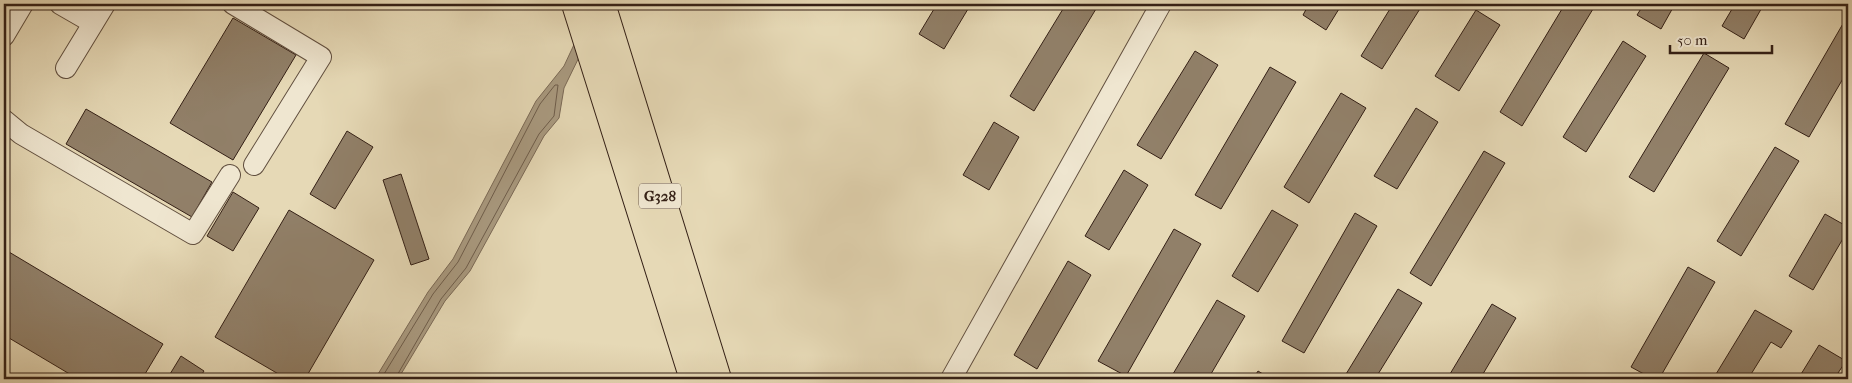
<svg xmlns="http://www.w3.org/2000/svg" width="1852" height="383" viewBox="0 0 1852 383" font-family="'IM FELL French Canon',serif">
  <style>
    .water { fill: #a99a80; stroke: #7a6956 }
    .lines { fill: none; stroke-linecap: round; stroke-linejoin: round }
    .shore { stroke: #6e5d4b; stroke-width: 1 }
    .building { fill: #918069; stroke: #342016 }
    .minor-casing { stroke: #604e3e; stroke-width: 22 }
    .highway-casing { stroke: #342016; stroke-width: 30 }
    .minor { stroke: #efe6d0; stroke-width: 20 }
    .highway { stroke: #e6d9b6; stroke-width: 28 }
    .labels { text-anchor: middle; stroke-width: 4; stroke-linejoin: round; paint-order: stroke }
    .shield { fill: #efe6d0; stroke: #6c5b4e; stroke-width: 1 }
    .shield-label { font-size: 15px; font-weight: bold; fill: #342016 }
  </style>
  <rect width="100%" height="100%" fill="#e6d9b6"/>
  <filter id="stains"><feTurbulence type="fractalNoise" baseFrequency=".004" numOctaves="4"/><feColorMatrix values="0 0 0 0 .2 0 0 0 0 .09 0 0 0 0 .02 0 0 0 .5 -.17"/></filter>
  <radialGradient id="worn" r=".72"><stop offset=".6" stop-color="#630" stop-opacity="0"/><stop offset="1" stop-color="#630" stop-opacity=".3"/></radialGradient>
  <polygon class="water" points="593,4 605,4 564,88 559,118 544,136 470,271 445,301 398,379 375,379 428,292 453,259 536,101 564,66"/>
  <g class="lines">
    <polyline class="shore" points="381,379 433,294 458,262 540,104 555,85 558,85 554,116 539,134 466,268 441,299 395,379"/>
  </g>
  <g class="building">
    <polygon points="937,4 971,4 944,49 919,34"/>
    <polygon points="1066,4 1099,4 1034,111 1010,96"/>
    <polygon points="1309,4 1342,4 1326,30 1303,15"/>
    <polygon points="1393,4 1423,4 1382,69 1361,56"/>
    <polygon points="1565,4 1596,4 1522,126 1500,112"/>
    <polygon points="1644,4 1675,4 1661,29 1637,15"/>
    <polygon points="1735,4 1764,4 1744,39 1722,26"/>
    <polygon points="1476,10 1500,25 1459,91 1435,76"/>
    <polygon points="1848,15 1848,70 1809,137 1785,124"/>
    <polygon points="233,18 296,55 233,160 170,123"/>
    <polygon points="1623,41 1646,56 1586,152 1563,137"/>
    <polygon points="1195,51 1218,65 1161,159 1137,145"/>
    <polygon points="1704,53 1729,68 1654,192 1629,177"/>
    <polygon points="1270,67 1296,82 1221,209 1195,195"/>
    <polygon points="1341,93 1366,108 1309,203 1284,187"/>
    <polygon points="1416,108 1438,122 1397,189 1374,176"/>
    <polygon points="86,109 212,182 192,217 66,144"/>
    <polygon points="994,122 1019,137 989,190 963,175"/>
    <polygon points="347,131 373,147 335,209 310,194"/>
    <polygon points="1775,147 1799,161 1741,256 1717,241"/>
    <polygon points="1484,151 1505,163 1431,286 1410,273"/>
    <polygon points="1124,170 1148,185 1109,250 1085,236"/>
    <polygon points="401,174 429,259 411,265 383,180"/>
    <polygon points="233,192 259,208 233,251 207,236"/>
    <polygon points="289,210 374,260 305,379 287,379 215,337"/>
    <polygon points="1272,210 1298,225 1258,292 1232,276"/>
    <polygon points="1355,213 1377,226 1304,353 1282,341"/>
    <polygon points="1825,214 1848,227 1848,230 1813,290 1789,276"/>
    <polygon points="1174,229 1201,244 1126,376 1098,361"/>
    <polygon points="4,249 163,344 142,379 78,379 4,335"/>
    <polygon points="1068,261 1091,275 1037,369 1014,355"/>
    <polygon points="1688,267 1715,282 1659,379 1653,379 1631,367"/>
    <polygon points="1398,289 1422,303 1375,379 1343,379"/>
    <polygon points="1217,300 1245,316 1208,379 1170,379"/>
    <polygon points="1492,304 1516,318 1480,379 1447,379"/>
    <polygon points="1755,310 1792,331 1781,348 1771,342 1748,379 1713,379"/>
    <polygon points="1819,345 1846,361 1834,379 1798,379"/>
    <polygon points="181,356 204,371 199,379 167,379"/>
    <polygon points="1258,371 1271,379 1253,379"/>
  </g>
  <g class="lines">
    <defs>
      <g id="minor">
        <polyline points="60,4 93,23"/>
        <polyline points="233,4 321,57 254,165"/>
        <polyline points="4,36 23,4"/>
        <polyline points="66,68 105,4"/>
        <polyline points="4,120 21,134 193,234 230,175"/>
        <polyline points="951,379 1161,4"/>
      </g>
      <g id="highway">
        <polyline points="576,4 694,379"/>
        <polyline points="601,4 717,379"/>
      </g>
    </defs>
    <use href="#minor" class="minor-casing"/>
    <use href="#highway" class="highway-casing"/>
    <use href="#minor" class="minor"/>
    <use href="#highway" class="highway"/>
  </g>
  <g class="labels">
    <rect class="shield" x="639" y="183.5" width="42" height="25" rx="4"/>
    <g class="shield-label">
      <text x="660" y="201">G328</text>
    </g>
  </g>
  <rect width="1852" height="383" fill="none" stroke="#e6d9b6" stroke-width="20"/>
  <rect x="5" y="5" width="1842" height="373" fill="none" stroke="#342016" stroke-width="2.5"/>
  <rect x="10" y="10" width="1832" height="363" fill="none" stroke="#342016"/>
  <path d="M1670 45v8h102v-8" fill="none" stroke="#342016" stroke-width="2.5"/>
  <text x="1677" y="45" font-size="15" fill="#342016" stroke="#efe6d0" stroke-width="4" paint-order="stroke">50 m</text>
  <rect width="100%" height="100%" filter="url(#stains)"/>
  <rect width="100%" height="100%" fill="url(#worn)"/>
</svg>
